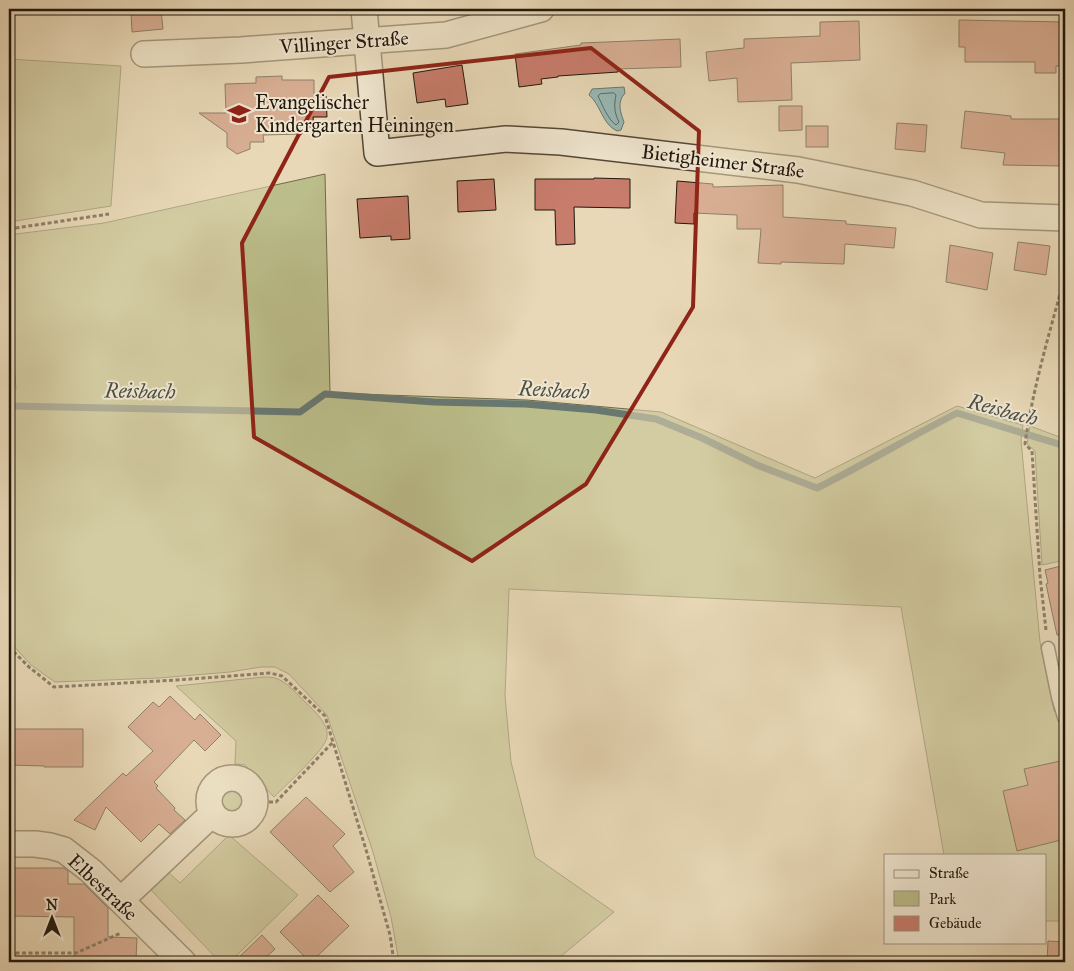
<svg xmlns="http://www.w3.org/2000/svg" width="1074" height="971" viewBox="0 0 1074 971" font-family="'IM FELL Great Primer',serif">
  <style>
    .green { fill: #bbbd8a; stroke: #6e6a4b }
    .water { fill: #98b9b5; stroke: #687871 }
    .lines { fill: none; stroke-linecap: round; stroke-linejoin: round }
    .shore { stroke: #5c6860; stroke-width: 1 }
    .stream { stroke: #687871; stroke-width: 7 }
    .building { fill: #c87c6c; stroke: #21170c }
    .lane-casing { stroke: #534737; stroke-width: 15 }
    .street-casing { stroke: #534737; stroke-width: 28 }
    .path { stroke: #21170c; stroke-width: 3; stroke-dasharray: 4 2.5; stroke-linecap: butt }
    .lane { stroke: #f0e6d0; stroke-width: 12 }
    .street { stroke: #f0e6d0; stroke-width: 25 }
    .marked { fill: none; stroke: #8f2418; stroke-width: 4; stroke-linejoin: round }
    .labels { text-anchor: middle; stroke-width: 4; stroke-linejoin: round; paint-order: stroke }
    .street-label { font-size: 20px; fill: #21170c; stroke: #f0e6d0 }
    .poi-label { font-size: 20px; fill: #21170c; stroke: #f0e6d0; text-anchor: start }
    .water-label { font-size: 21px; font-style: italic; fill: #4b5047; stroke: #f0e6d0 }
  </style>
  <rect width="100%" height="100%" fill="#e8d8b7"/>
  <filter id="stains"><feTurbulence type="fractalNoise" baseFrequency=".004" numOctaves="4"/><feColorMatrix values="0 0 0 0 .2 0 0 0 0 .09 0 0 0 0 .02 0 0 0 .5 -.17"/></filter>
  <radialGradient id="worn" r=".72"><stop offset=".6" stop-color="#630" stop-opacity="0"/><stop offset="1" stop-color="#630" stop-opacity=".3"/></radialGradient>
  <g class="green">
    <polygon points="9,59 121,66 111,206 9,222"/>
    <polygon points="325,174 330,393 527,400 661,412 815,478 957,406 1023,425 1021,440 1040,642 1054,711 1065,722 1065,921 1045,921 1045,855 944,855 901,607 509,589 505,696 511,762 535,857 614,912 554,962 399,962 391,917 373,852 327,715 289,674 275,667 261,667 230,672 159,678 55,682 31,665 10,642 9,631 9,389 16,389 9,296 9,239 16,234 104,223"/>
    <polygon points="1030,426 1065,439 1065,560 1042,565 1035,451 1027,444"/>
    <path d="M264,677C267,677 271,677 275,678C286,681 297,694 305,702C313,710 329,723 327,737C326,749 285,786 274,797L245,765L235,764L236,741L176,686Z"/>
    <circle cx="232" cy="801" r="15"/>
    <polygon points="229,835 298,895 230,962 220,962 151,890 168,872 180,883"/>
  </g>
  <path class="water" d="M624,87L625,93C617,102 620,111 624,122L621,130L617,131C602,124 601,105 589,95L592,89Z"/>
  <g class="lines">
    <path class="shore" d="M614,93L616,95C614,105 614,112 619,122L616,125C607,118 603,106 598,96L600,94Z"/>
    <path class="stream" d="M9,406L300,412L325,394L434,402L525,404L596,410L656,419L702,438L757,465L817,488C865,464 910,437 957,413L1065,446"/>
  </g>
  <g class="building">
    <polygon points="161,10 163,29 132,32 131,13"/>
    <polygon points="959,20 1065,22 1065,66 1056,66 1056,73 1035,73 1035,62 965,62 965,47 959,47"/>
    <polygon points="859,21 860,60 791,63 792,100 738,102 737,78 709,81 706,52 744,48 744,39 820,36 820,22"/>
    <polygon points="680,39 681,67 618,69 618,72 558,76 558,77 541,79 542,84 519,87 515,54 581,45 581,43"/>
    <polygon points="462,65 468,104 446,107 445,99 417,103 413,73"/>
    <polygon points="282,76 282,80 314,80 314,96 326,96 327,117 313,117 314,127 301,127 302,134 263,135 264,142 250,142 250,149 237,154 227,147 227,133 199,113 226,113 225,84 256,83 256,77"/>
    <polygon points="779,106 802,106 802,130 779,131"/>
    <polygon points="965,111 1011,116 1011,119 1065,119 1065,158 1062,158 1062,166 1003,165 1005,153 961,148"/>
    <polygon points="897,123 927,125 925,152 895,149"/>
    <rect x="806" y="126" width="22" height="21"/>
    <polygon points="594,178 630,179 630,208 574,207 575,244 556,245 555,210 535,210 535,179 594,179"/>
    <polygon points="494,179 496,210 458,212 457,181"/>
    <polygon points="677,181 713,184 713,187 783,185 783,217 846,221 846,224 896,228 894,248 845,244 844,264 781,262 781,264 758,263 761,229 737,229 737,215 694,213 694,224 675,223"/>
    <polygon points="408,196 410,239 391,240 391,236 360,238 357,199"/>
    <polygon points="1018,242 1050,246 1046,275 1014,270"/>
    <polygon points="950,245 993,253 987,290 946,282"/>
    <polygon points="1065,565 1065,634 1057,635 1046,584 1048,583 1045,570"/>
    <polygon points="170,696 195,720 200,714 221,735 205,751 194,740 154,782 158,786 156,788 175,808 174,810 185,820 170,834 159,824 141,842 106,807 95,830 74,820 123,773 126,776 153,751 128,727 153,702 159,707"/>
    <polygon points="9,729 83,729 83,767 44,767 44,766 9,765"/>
    <polygon points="1065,760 1065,839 1017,851 1003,791 1028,785 1024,769"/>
    <polygon points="306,797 345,834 333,846 354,872 330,892 270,832"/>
    <polygon points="9,868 64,868 68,871 68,884 84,884 108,908 108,937 137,938 136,959 126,959 126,962 74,962 74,917 9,916"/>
    <polygon points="318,895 349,926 311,962 310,962 280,932"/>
    <polygon points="262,935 275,949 261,962 234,962"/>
    <polygon points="1048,941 1065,942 1065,962 1047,962"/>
  </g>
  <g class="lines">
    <defs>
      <polyline id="lane" points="1048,648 1058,697 1064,717 1065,719"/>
      <g id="street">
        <polyline points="364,9 377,153 506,139 561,142 798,170 912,193 981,215 1065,218"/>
        <polyline points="144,54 241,50 446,35 541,9"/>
        <circle cx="232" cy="801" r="23"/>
        <polyline points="9,844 35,844 50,846 64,850 91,871 183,962"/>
        <polyline points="121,900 212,814"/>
      </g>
    </defs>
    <use href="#lane" class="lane-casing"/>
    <use href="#street" class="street-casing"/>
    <g class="path">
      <polyline points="9,229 109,214"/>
      <path d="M1046,630L1040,576L1032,451L1025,444C1033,387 1050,331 1065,276"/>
      <polyline points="9,647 29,667 54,687 177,680 270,673 282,676 325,716 367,853 390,935 394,962"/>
      <polyline points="256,802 276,802 333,742"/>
      <polyline points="9,953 76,953 121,933"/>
    </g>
    <use href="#lane" class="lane"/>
    <use href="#street" class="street"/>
  </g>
  <path d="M0 0H1074V971H0ZM591,48L699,131L693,307L586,484L472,561L254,437L242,243L329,77Z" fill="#e8d8b7" fill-opacity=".55" fill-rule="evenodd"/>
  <path class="marked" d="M591,48L699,131L693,307L586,484L472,561L254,437L242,243L329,77Z"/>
  <defs>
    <symbol id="school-bare" viewBox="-9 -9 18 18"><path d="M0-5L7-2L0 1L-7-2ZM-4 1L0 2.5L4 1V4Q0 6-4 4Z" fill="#8f2418" stroke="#f0e6d0" stroke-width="2.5" paint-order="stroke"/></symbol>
  </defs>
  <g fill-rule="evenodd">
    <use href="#school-bare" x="223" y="98" width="32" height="32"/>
  </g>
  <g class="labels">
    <g class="street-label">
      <text transform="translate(344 42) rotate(-4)" y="7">Villinger Straße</text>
      <text transform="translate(723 161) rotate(7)" y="7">Bietigheimer Straße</text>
      <text transform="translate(103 887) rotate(43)" y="7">Elbestraße</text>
    </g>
    <g class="poi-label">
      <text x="255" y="109">Evangelischer<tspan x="255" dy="23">Kindergarten Heiningen</tspan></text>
    </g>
    <g class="water-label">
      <text transform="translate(554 390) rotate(3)" y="7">Reisbach</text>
      <text transform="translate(140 391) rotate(1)" y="7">Reisbach</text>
      <text transform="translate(1003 410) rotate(15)" y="7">Reisbach</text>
    </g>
  </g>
  <rect width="1074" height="971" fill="none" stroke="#e8d8b7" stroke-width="30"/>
  <rect x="10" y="10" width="1054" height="951" fill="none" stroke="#21170c" stroke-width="2.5"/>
  <rect x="15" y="15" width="1044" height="941" fill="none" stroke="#21170c"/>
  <rect x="884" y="854" width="162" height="90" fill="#f0e6d0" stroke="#9d9382"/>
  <rect x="894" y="870" width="25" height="8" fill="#f0e6d0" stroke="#9d9382"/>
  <text x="929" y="878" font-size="15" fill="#21170c">Straße</text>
  <rect x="894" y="891" width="25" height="15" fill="#bbbd8a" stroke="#9d9382"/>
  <text x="929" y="904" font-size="15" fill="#21170c">Park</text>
  <rect x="894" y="916" width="25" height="15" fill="#c87c6c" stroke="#9d9382"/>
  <text x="929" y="928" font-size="15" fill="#21170c">Gebäude</text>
  <g transform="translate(52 918)" stroke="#f0e6d0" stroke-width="4" paint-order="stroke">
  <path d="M0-4L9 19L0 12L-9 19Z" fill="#21170c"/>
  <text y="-8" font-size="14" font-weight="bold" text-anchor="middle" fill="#21170c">N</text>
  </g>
  <rect width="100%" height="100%" filter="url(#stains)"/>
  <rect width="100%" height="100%" fill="url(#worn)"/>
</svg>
